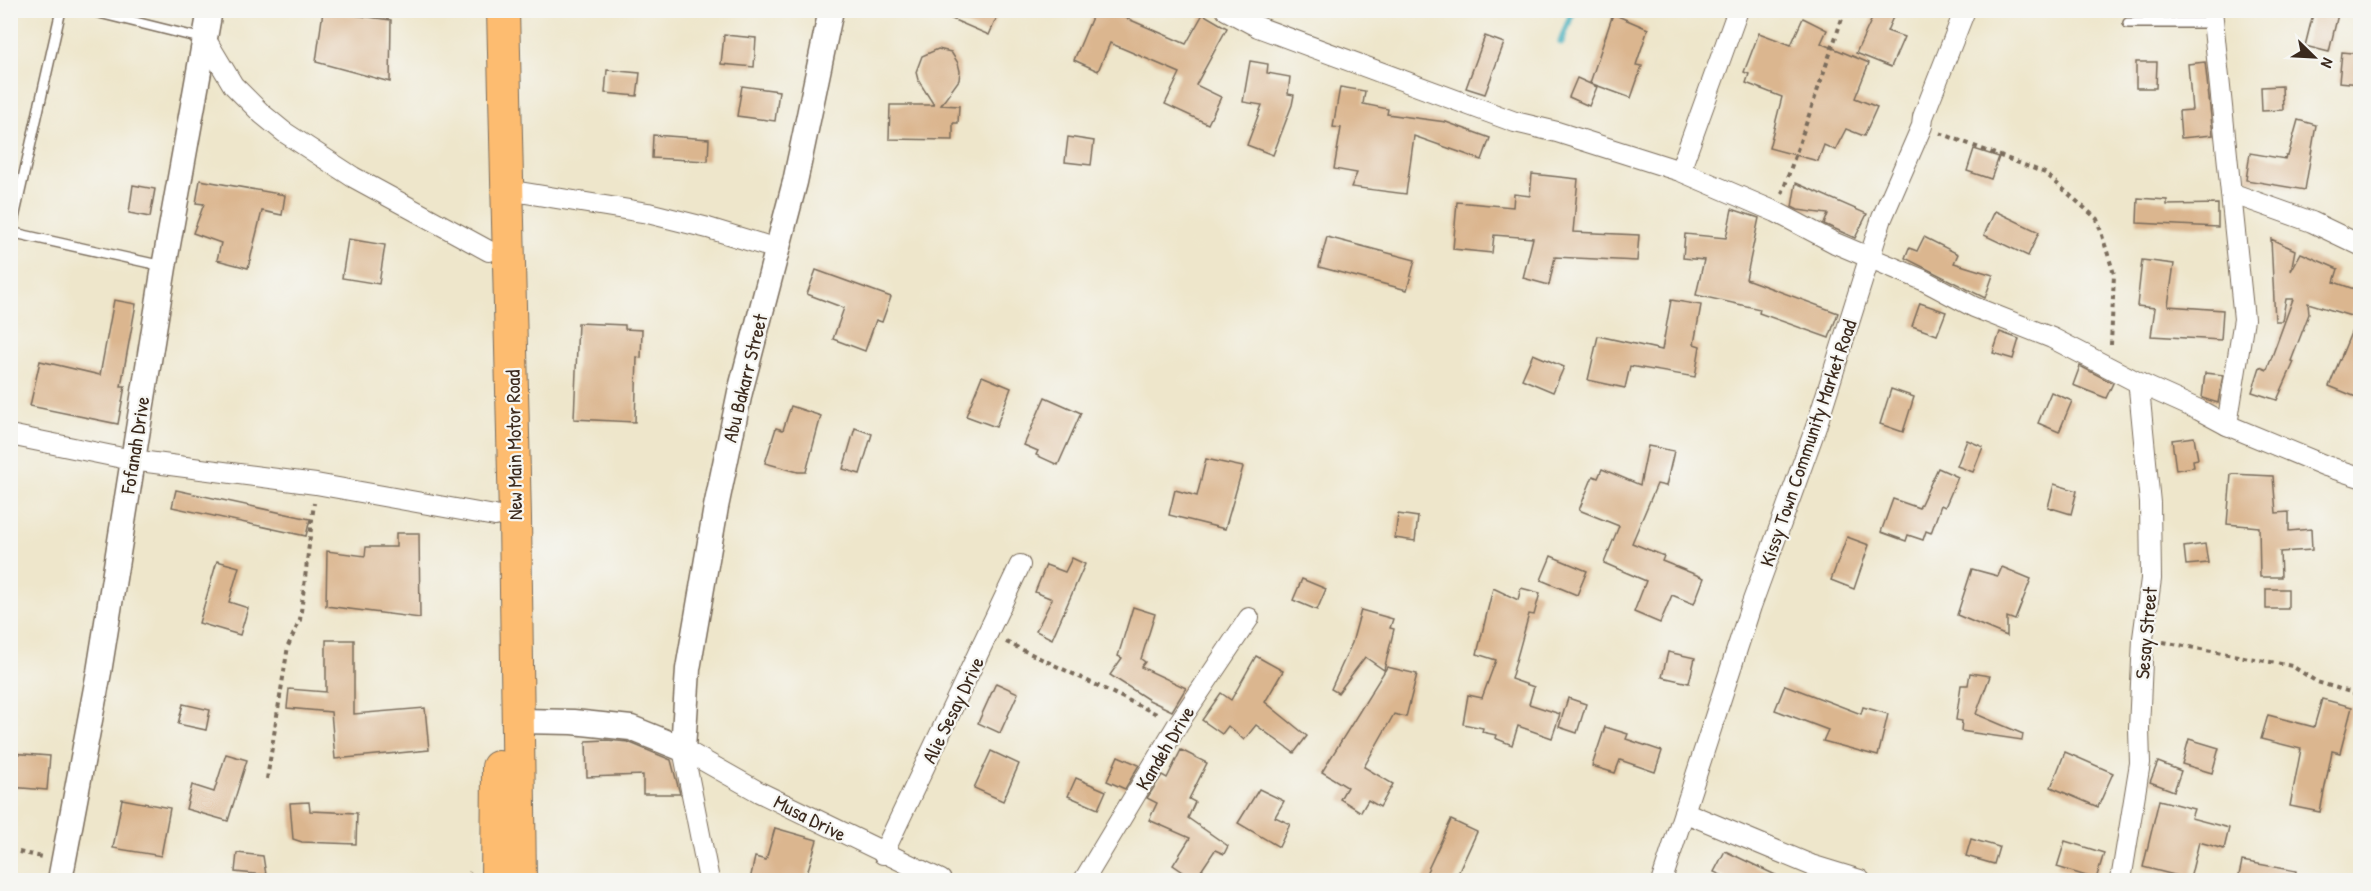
<svg xmlns="http://www.w3.org/2000/svg" width="2371" height="891" viewBox="0 0 2371 891" font-family="'Patrick Hand',sans-serif">
  <style>
    .lines { fill: none; stroke-linecap: round; stroke-linejoin: round }
    .stream { stroke: #3eadba; stroke-width: 7 }
    .building { fill: #dbb68f }
    .service-casing { stroke: #7a6c5b; stroke-width: 12 }
    .minor-casing { stroke: #7a6c5b; stroke-width: 22 }
    .tertiary-casing { stroke: #7a6c5b; stroke-width: 27 }
    .trunk-casing { stroke: #7a6c5b; stroke-width: 34 }
    .path { stroke: #7a6c5b; stroke-width: 4; stroke-dasharray: 4.5 4.5; stroke-linecap: butt }
    .service { stroke: #fff; stroke-width: 9 }
    .minor { stroke: #fff; stroke-width: 20 }
    .tertiary { stroke: #fff; stroke-width: 24 }
    .trunk { stroke: #fdbc70; stroke-width: 32 }
    .labels { text-anchor: middle; stroke-width: 4.5; stroke-linejoin: round; paint-order: stroke }
    .street-label { font-size: 20px; fill: #3b2a1e; stroke: #f6f6f2 }
  </style>
  <rect width="100%" height="100%" fill="#f6f6f2"/>
  <filter id="ink" filterUnits="userSpaceOnUse"><feTurbulence type="fractalNoise" baseFrequency=".0167" numOctaves="2"/><feDisplacementMap in="SourceGraphic" scale="12" xChannelSelector="R" yChannelSelector="G"/><feConvolveMatrix kernelMatrix="1 2 1 2 8 2 1 2 1" color-interpolation-filters="sRGB"/></filter>
  <filter id="wash" filterUnits="userSpaceOnUse"><feTurbulence type="fractalNoise" baseFrequency=".008" numOctaves="4" result="noise"/><feDisplacementMap in="SourceGraphic" scale="24" xChannelSelector="R" yChannelSelector="G"/><feGaussianBlur stdDeviation="1.35" result="paint"/><feColorMatrix in="noise" values="0 0 0 0 0 0 0 0 0 0 0 0 0 0 0 0 0 1.4 0 .05"/><feComposite in="paint" operator="in"/></filter>
  <g filter="url(#wash)">
    <rect width="100%" height="100%" fill="#eee6cb"/>
    <g class="lines">
      <polyline class="stream" points="1561,42 1573,10"/>
    </g>
    <g id="blocks">
      <g class="building">
        <polygon points="931,10 1000,10 989,35"/>
        <polygon points="1095,10 1128,10 1126,18 1186,44 1203,14 1227,28 1196,85 1221,97 1208,124 1165,104 1180,73 1110,43 1098,71 1074,60"/>
        <polygon points="1876,10 1896,10 1887,31 1904,37 1891,67 1856,53"/>
        <polygon points="2314,10 2339,10 2329,52 2305,46"/>
        <polygon points="323,11 391,20 390,82 316,62"/>
        <polygon points="1613,14 1648,29 1636,65 1642,66 1631,98 1590,83"/>
        <polygon points="1803,18 1827,30 1821,43 1869,63 1855,98 1877,107 1864,136 1846,129 1835,150 1824,145 1818,161 1769,148 1782,97 1746,83 1749,74 1744,72 1759,33 1791,45"/>
        <polygon points="724,35 756,38 754,67 721,64"/>
        <polygon points="1485,36 1504,43 1485,94 1466,88"/>
        <polygon points="938,49 951,52 958,63 960,71 959,80 941,105 959,106 958,123 953,123 953,140 889,139 890,105 934,105 918,80 916,72 922,56"/>
        <polygon points="2342,52 2361,54 2361,84 2339,82"/>
        <polygon points="1250,61 1268,64 1267,73 1290,77 1288,94 1294,95 1292,105 1273,155 1247,145 1262,105 1243,102"/>
        <polygon points="2136,62 2157,62 2156,88 2136,88"/>
        <polygon points="2205,62 2213,135 2181,138 2179,111 2192,110 2188,64"/>
        <polygon points="607,70 640,73 637,96 605,93"/>
        <polygon points="1577,78 1597,87 1589,106 1569,97"/>
        <polygon points="742,86 779,91 775,121 737,116"/>
        <polygon points="2282,86 2283,110 2262,111 2261,87"/>
        <polygon points="1340,87 1365,91 1363,104 1388,109 1387,114 1446,122 1490,138 1482,160 1414,136 1406,194 1351,187 1357,173 1334,169 1341,128 1333,127"/>
        <polygon points="2298,120 2316,125 2305,190 2246,180 2250,153 2285,159 2286,156 2288,156"/>
        <polygon points="653,135 709,139 708,161 652,158"/>
        <polygon points="1068,137 1094,141 1091,165 1065,162"/>
        <polygon points="1974,149 1999,157 1991,179 1967,171"/>
        <polygon points="1532,174 1578,179 1573,232 1639,235 1637,261 1555,257 1549,285 1523,278 1533,238 1494,235 1492,253 1453,249 1457,202 1513,207 1514,194 1530,196"/>
        <polygon points="200,180 285,195 282,215 262,211 248,268 217,260 221,243 193,233 204,204 196,203"/>
        <polygon points="1796,183 1867,214 1855,238 1824,224 1828,214 1798,210 1792,207"/>
        <polygon points="133,185 155,189 150,217 129,213"/>
        <polygon points="2138,198 2167,200 2167,205 2218,204 2218,227 2137,223"/>
        <polygon points="1732,209 1759,218 1746,279 1838,313 1829,338 1759,313 1760,309 1696,295 1704,260 1683,258 1685,234 1726,238"/>
        <polygon points="1995,211 2039,232 2028,256 1984,235"/>
        <polygon points="1327,237 1415,260 1407,290 1319,267"/>
        <polygon points="1924,237 1958,254 1954,263 1993,275 1985,298 1905,258 1909,248 1917,251"/>
        <polygon points="348,239 385,245 379,284 342,278"/>
        <polygon points="2271,239 2295,250 2291,271 2301,253 2338,269 2334,282 2357,290 2351,316 2308,303 2309,314 2291,361 2294,362 2277,400 2252,392 2260,367 2267,370 2293,299 2286,299 2282,321 2275,321"/>
        <polygon points="2142,260 2174,264 2168,306 2223,310 2221,340 2151,336 2155,308 2137,306"/>
        <polygon points="816,270 891,297 882,322 876,320 865,351 833,339 844,308 807,294"/>
        <polygon points="114,300 136,304 121,386 125,386 118,424 30,406 40,361 100,375"/>
        <polygon points="1671,300 1701,305 1694,344 1700,346 1695,377 1630,366 1625,388 1588,380 1598,336 1662,350"/>
        <polygon points="1920,303 1946,312 1937,335 1912,326"/>
        <polygon points="2360,311 2361,386 2356,397 2329,386"/>
        <polygon points="578,323 625,325 625,329 642,330 641,358 637,357 635,422 574,419"/>
        <polygon points="2000,332 2019,339 2013,359 1993,353"/>
        <polygon points="1533,354 1564,367 1553,392 1522,379"/>
        <polygon points="2080,366 2113,383 2106,398 2073,385"/>
        <polygon points="2205,373 2223,375 2218,403 2202,398"/>
        <polygon points="982,376 1011,388 996,427 966,416"/>
        <polygon points="1891,389 1914,397 1903,432 1880,424"/>
        <polygon points="2051,392 2072,401 2059,432 2038,423"/>
        <polygon points="1045,397 1081,413 1058,465 1036,455 1038,451 1024,445"/>
        <polygon points="791,406 821,416 806,472 798,472 765,463 776,428 783,430"/>
        <polygon points="855,428 872,434 860,474 843,469"/>
        <polygon points="2194,437 2198,459 2193,460 2194,467 2176,470 2172,440"/>
        <polygon points="1967,440 1983,447 1973,472 1957,466"/>
        <polygon points="1648,446 1674,451 1666,486 1657,484 1632,543 1664,556 1662,561 1704,578 1694,604 1672,595 1660,623 1634,612 1646,581 1604,563 1619,526 1579,510 1593,476 1598,478 1602,469 1640,485"/>
        <polygon points="1206,459 1243,467 1225,529 1169,515 1175,490 1197,496"/>
        <polygon points="1938,468 1958,477 1945,507 1941,505 1931,533 1926,531 1923,540 1908,535 1906,541 1881,532 1893,499 1919,508"/>
        <polygon points="2231,474 2273,476 2276,513 2289,512 2289,531 2311,529 2312,550 2280,552 2281,577 2260,577 2259,527 2227,524"/>
        <polygon points="2054,484 2077,491 2071,514 2048,507"/>
        <polygon points="176,490 310,519 306,536 172,507"/>
        <polygon points="1398,514 1418,517 1415,541 1395,538"/>
        <polygon points="396,533 419,533 420,618 326,606 327,551 365,556 366,547 396,547"/>
        <polygon points="1847,537 1869,545 1854,589 1831,580"/>
        <polygon points="2205,544 2208,563 2186,565 2184,547"/>
        <polygon points="1551,556 1587,571 1577,595 1541,580"/>
        <polygon points="1072,558 1085,564 1052,639 1036,631 1052,599 1035,592 1046,565 1065,572"/>
        <polygon points="217,561 239,567 229,602 248,608 240,635 199,623"/>
        <polygon points="2002,567 2031,579 2015,620 2007,617 2007,636 1957,615 1972,569 1998,576"/>
        <polygon points="1302,579 1326,589 1317,610 1293,600"/>
        <polygon points="1493,588 1518,600 1521,588 1540,593 1534,615 1529,614 1511,679 1534,687 1529,704 1560,714 1552,738 1518,726 1512,745 1495,738 1496,735 1482,732 1483,728 1463,724 1468,695 1482,698 1496,660 1477,654"/>
        <rect x="2266" y="589" width="22" height="20"/>
        <polygon points="1133,607 1155,614 1141,659 1145,662 1141,667 1186,688 1172,711 1149,700 1110,675 1122,658 1118,656"/>
        <polygon points="1361,610 1393,619 1390,628 1394,629 1384,670 1365,657 1338,693 1331,689 1352,643"/>
        <polygon points="326,640 354,640 354,714 425,708 429,750 335,759 331,712 287,708 289,689 326,692"/>
        <polygon points="1668,652 1695,658 1689,683 1662,677"/>
        <polygon points="1256,656 1283,671 1265,702 1307,736 1294,753 1256,725 1244,740 1228,726 1222,734 1202,720 1221,693 1231,700"/>
        <polygon points="1387,667 1417,674 1406,717 1394,714 1364,767 1393,784 1380,807 1368,800 1361,812 1340,799 1347,787 1322,772"/>
        <polygon points="1970,673 1990,676 1976,714 2023,734 2022,740 1961,731 1962,721 1956,720 1961,685 1968,685"/>
        <polygon points="996,683 1018,693 1000,733 978,723"/>
        <polygon points="1785,685 1861,714 1863,707 1888,714 1878,756 1823,741 1828,730 1775,710"/>
        <polygon points="1568,698 1586,704 1577,733 1559,727"/>
        <polygon points="2322,699 2352,707 2340,753 2332,751 2320,812 2290,806 2301,749 2261,739 2268,715 2314,727"/>
        <polygon points="183,704 210,710 206,730 178,724"/>
        <polygon points="1605,727 1628,734 1626,739 1662,751 1655,772 1620,760 1615,773 1592,766"/>
        <polygon points="2189,739 2219,748 2212,773 2182,764"/>
        <polygon points="607,740 628,742 671,760 680,794 643,794 643,775 587,777 586,741"/>
        <polygon points="1181,750 1207,763 1189,799 1195,802 1188,818 1228,846 1224,854 1215,850 1195,880 1173,865 1190,838 1149,820 1157,803 1147,798 1162,775 1167,778"/>
        <polygon points="991,751 1019,764 1003,801 974,788"/>
        <polygon points="2065,752 2113,773 2098,807 2051,787"/>
        <polygon points="10,753 50,756 47,790 10,787"/>
        <polygon points="226,754 247,760 228,821 186,809 192,785 214,792"/>
        <polygon points="1118,756 1139,765 1125,789 1107,781"/>
        <polygon points="2158,762 2181,771 2174,791 2150,782"/>
        <polygon points="1076,778 1106,791 1098,809 1068,796"/>
        <polygon points="1259,789 1284,801 1275,817 1290,824 1279,847 1238,823"/>
        <polygon points="122,799 170,808 161,856 113,848"/>
        <polygon points="2159,800 2194,809 2191,818 2229,828 2224,849 2199,842 2190,879 2143,867"/>
        <polygon points="309,802 310,811 357,813 356,844 302,842 293,839 290,803"/>
        <polygon points="1451,820 1477,832 1455,880 1423,880"/>
        <polygon points="775,828 817,840 805,880 750,880 755,857 766,860"/>
        <polygon points="1971,839 1999,847 1994,864 1966,856"/>
        <polygon points="2065,841 2104,853 2096,879 2057,867"/>
        <polygon points="1725,851 1786,880 1732,880 1714,872"/>
        <polygon points="237,853 263,856 266,875 235,872"/>
        <polygon points="2242,861 2296,871 2295,880 2238,880"/>
      </g>
    </g>
  </g>
  <g filter="url(#ink)">
    <use href="#blocks" fill-opacity="0" stroke="#7a6c5b" stroke-width="1.5"/>
    <g class="lines">
      <defs>
        <g id="service">
          <polyline points="87,10 204,39"/>
          <polyline points="2128,23 2213,23"/>
          <polyline points="10,232 163,266"/>
          <polyline points="10,236 61,10"/>
        </g>
        <g id="minor">
          <polyline points="1226,10 1258,27 1515,122 1557,132 1680,171 1776,212 1835,243 1923,280 1974,307 2052,338 2141,384 2199,410 2227,425 2326,466 2360,477"/>
          <polyline points="2212,10 2244,319 2227,425"/>
          <polyline points="206,40 233,85 262,114 284,132 353,177 489,251"/>
          <polyline points="1680,171 1738,10"/>
          <polyline points="507,190 648,213 708,228 777,249"/>
          <polyline points="2231,193 2312,222 2360,245"/>
          <polyline points="10,435 132,460 316,484 495,516"/>
          <polyline points="683,749 759,792 941,880"/>
          <polyline points="683,749 709,880"/>
          <polyline points="1684,812 1811,865 1860,880"/>
          <polyline points="883,854 1020,565"/>
          <polyline points="1084,880 1178,724 1249,618"/>
          <polyline points="1662,880 1751,606 1816,427 1882,218 1922,126 1923,117 1965,10"/>
          <polyline points="2121,880 2140,763 2139,729 2143,638 2151,579 2150,503 2139,389 2141,384"/>
        </g>
        <g id="tertiary">
          <polyline points="519,721 573,722 631,728 683,749 688,669 716,507 740,392 795,182 831,10"/>
          <polyline points="60,880 99,672 164,267 210,10"/>
        </g>
        <g id="trunk">
          <polyline points="503,10 515,518 520,880"/>
          <polyline points="497,880 498,767"/>
        </g>
      </defs>
      <use href="#service" class="service-casing"/>
      <use href="#minor" class="minor-casing"/>
      <use href="#tertiary" class="tertiary-casing"/>
      <use href="#trunk" class="trunk-casing"/>
      <g class="path">
        <polyline points="1940,133 2045,173 2097,219 2114,274 2111,345"/>
        <polyline points="1782,194 1845,10"/>
        <polyline points="1006,642 1159,715"/>
        <polyline points="2163,642 2292,666 2317,682 2360,695"/>
        <polyline points="267,779 288,646 300,620 314,503"/>
        <polyline points="10,850 42,857"/>
        <polyline points="465,880 470,872"/>
      </g>
      <use href="#service" class="service"/>
      <use href="#minor" class="minor"/>
      <use href="#tertiary" class="tertiary"/>
      <use href="#trunk" class="trunk"/>
    </g>
  </g>
  <g class="labels">
    <g class="street-label">
      <text transform="translate(745 378) rotate(-76)" y="7">Abu Bakarr Street</text>
      <text transform="translate(1808 443) rotate(-71)" y="7">Kissy Town Community Market Road</text>
      <text transform="translate(135 445) rotate(-81)" y="7">Fofanah Drive</text>
      <text transform="translate(514 445) rotate(-91)" y="7">New Main Motor Road</text>
      <text transform="translate(2146 633) rotate(-85)" y="7">Sesay Street</text>
      <text transform="translate(953 710) rotate(-64)" y="7">Alie Sesay Drive</text>
      <text transform="translate(1165 748) rotate(-59)" y="7">Kandeh Drive</text>
      <text transform="translate(810 818) rotate(27)" y="7">Musa Drive</text>
    </g>
  </g>
  <rect width="2371" height="891" fill="none" stroke="#f6f6f2" stroke-width="36"/>
  <g transform="translate(2314 57) rotate(114)" stroke="#f6f6f2" stroke-width="4.5" paint-order="stroke">
  <path d="M0-4.5L10 22L0 15L-10 22Z" fill="#3b2a1e"/>
  <text y="-9" font-size="16" font-weight="bold" text-anchor="middle" fill="#3b2a1e">N</text>
  </g>
</svg>
